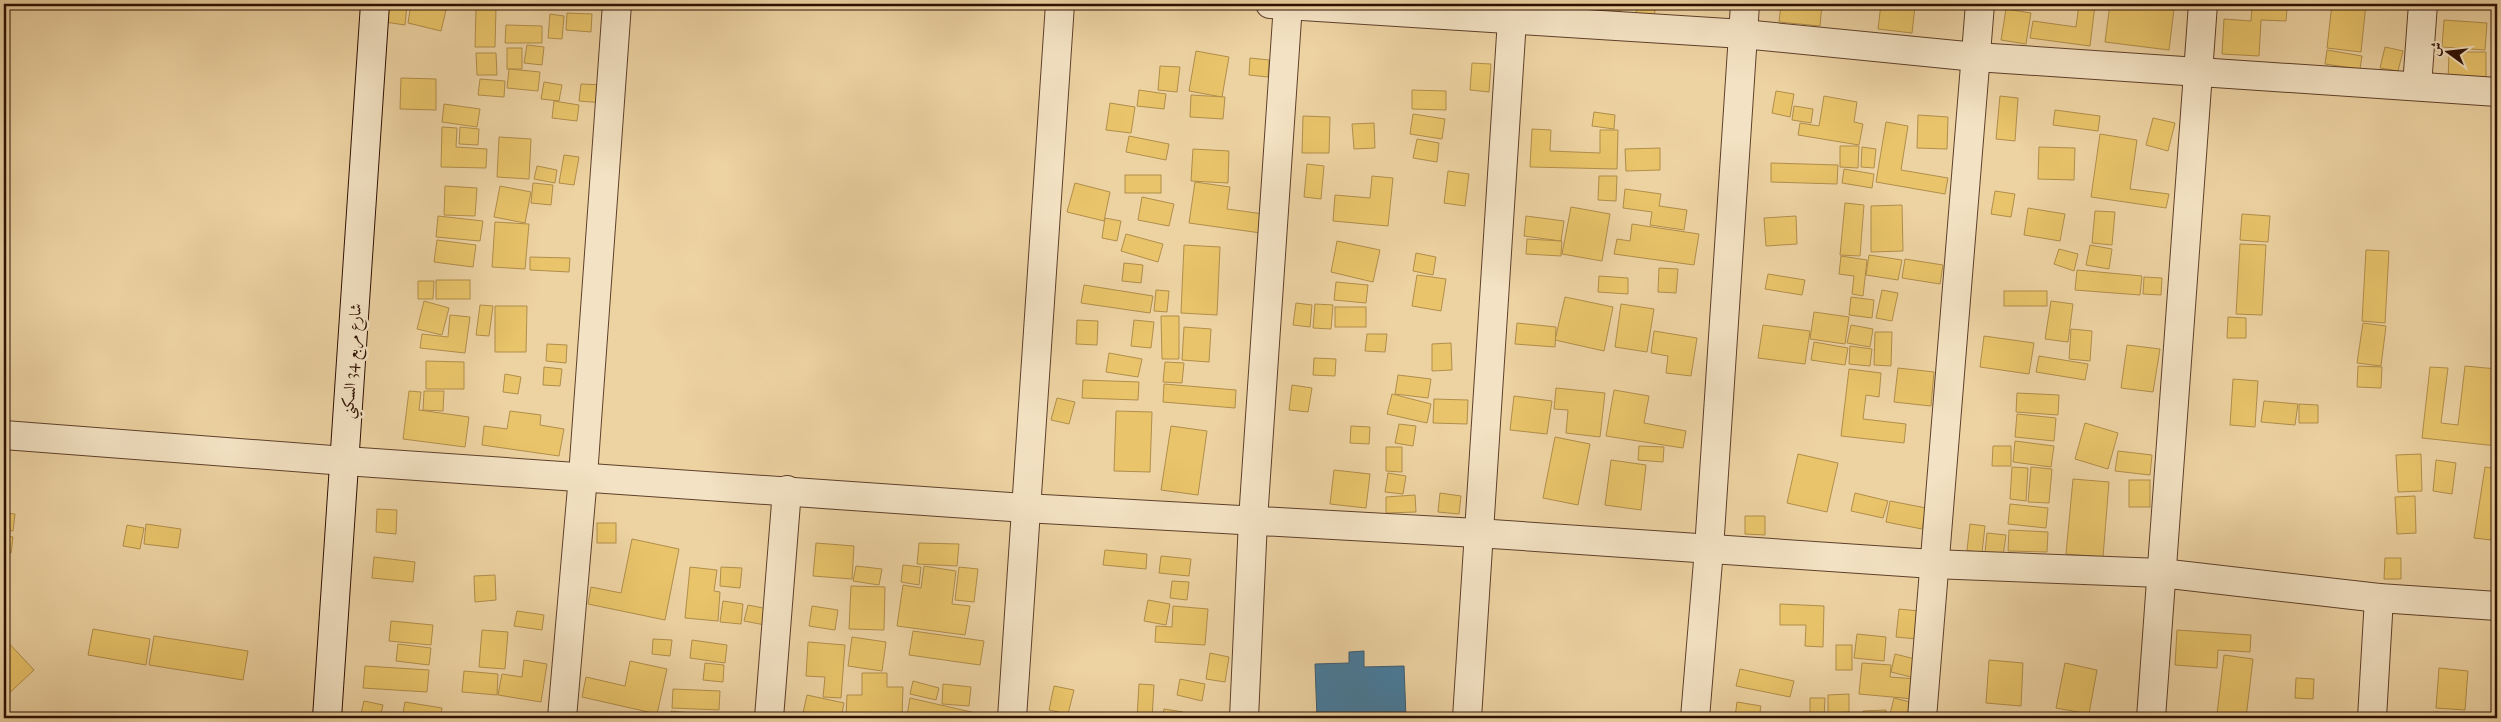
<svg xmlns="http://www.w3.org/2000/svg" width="2501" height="722" viewBox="0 0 2501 722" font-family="'IM FELL French Canon',Amiri,serif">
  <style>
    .homes { fill: #e9c46a; stroke: #b18e4b }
    .public { fill: #457b9d; stroke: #3e5b6e }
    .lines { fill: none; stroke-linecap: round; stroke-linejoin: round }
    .street-casing { stroke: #5e402a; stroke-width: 30 }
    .secondary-casing { stroke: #2e1002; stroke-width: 30 }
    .street { stroke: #f3e2c3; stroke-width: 28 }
    .secondary { stroke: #f3e2c3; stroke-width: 28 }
    .labels { text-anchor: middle; stroke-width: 5; stroke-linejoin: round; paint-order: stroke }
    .street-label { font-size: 16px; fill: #2e1002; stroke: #f3e2c3 }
  </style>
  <rect width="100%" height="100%" fill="#edd2a2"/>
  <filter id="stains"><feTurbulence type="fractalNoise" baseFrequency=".004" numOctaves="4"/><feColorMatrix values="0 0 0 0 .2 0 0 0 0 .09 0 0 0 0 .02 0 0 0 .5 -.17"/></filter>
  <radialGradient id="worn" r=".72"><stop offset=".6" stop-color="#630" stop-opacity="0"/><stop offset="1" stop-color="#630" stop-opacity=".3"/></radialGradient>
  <g class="homes">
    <polygon points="387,4 407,4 405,25 385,22"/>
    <polygon points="411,4 446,10 441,31 408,23"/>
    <rect x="1600" y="4" width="20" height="11"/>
    <polygon points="1637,4 1656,4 1654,18 1636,14"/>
    <polygon points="1781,4 1822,4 1820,26 1779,22"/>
    <polygon points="1881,4 1915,6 1912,33 1878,29"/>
    <polygon points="2079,4 2095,5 2090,46 2030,38 2033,21 2076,27"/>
    <polygon points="2110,4 2174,9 2169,50 2105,42"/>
    <polygon points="2146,4 2172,4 2171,9"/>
    <polygon points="2332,4 2366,4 2361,52 2327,48"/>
    <polygon points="2252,6 2287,9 2286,21 2261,20 2259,56 2222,54 2224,19 2251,21"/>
    <polygon points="476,8 496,8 495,47 475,47"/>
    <polygon points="2006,9 2031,13 2026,44 2001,40"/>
    <polygon points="567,13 592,14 591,32 566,30"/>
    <polygon points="550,14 564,16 562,39 548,38"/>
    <polygon points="2444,20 2487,23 2485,50 2442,47"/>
    <polygon points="506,25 542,26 542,43 505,43"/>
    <polygon points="527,45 544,47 542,65 524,63"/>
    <polygon points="2385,47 2403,51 2398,71 2380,68"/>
    <rect x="507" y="48" width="15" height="21"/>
    <polygon points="2327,50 2362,56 2360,69 2325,64"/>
    <polygon points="1196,51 1229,57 1222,97 1189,91"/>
    <polygon points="2449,52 2486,52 2486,82 2448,82"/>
    <polygon points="476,53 496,53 497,75 477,75"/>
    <polygon points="1250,58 1269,60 1268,77 1249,75"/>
    <polygon points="1472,63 1491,64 1489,92 1470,90"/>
    <polygon points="1160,66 1180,67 1177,92 1158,90"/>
    <polygon points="509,69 540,72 538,91 507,88"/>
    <polygon points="401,78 436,79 436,110 400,109"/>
    <polygon points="480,79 505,81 504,97 478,95"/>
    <polygon points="544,82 562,85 559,101 541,99"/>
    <polygon points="581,84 606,85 605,103 579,101"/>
    <polygon points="1139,90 1166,94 1164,109 1137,106"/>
    <polygon points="1412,90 1446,91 1446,110 1412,109"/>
    <polygon points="1776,91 1794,94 1790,117 1772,113"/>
    <polygon points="1191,95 1225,97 1223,119 1190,117"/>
    <polygon points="1824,96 1857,102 1854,122 1863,124 1859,145 1798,135 1800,123 1819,126"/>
    <polygon points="2000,96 2018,98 2015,141 1996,139"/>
    <polygon points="554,101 579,105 577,121 552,118"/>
    <polygon points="1110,103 1135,107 1131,133 1106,130"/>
    <polygon points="444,104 480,109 477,127 442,122"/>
    <polygon points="1794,106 1813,109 1811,123 1792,120"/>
    <polygon points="2055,110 2100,116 2098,131 2053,125"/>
    <polygon points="1594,112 1615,115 1614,129 1592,126"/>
    <polygon points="1413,114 1445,119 1442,139 1410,134"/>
    <polygon points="1918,115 1948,117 1947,149 1917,148"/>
    <polygon points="1303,116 1330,117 1329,153 1302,153"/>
    <polygon points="2153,118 2175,123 2168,151 2146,145"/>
    <polygon points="1886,122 1908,126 1901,170 1948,178 1945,194 1876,182"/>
    <polygon points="1374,123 1375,148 1354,149 1352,124"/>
    <polygon points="442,127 457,128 456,147 487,149 486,168 441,167"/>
    <polygon points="460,127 479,129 478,145 459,144"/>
    <polygon points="1532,129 1551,130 1550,151 1600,153 1600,130 1618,130 1617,169 1530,167"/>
    <polygon points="2100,134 2137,140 2130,189 2169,194 2166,208 2091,197"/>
    <polygon points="1129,136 1169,144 1166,160 1126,152"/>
    <polygon points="499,137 531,139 529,179 497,177"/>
    <polygon points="1417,139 1439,143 1437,162 1413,158"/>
    <polygon points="1840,146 1859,146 1858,168 1840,167"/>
    <polygon points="1862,147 1876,149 1874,168 1861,167"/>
    <polygon points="2039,147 2075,148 2074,180 2038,179"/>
    <polygon points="1660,148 1660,170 1626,171 1625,149"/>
    <polygon points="1193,149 1229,151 1228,183 1191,181"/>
    <polygon points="564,155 579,157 574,185 559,183"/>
    <polygon points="1771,163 1838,165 1837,184 1771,182"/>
    <polygon points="1307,164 1324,166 1321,199 1304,197"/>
    <polygon points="537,166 557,170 555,183 534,179"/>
    <polygon points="1844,169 1874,174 1872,188 1842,183"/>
    <polygon points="1448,171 1469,174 1465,206 1444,203"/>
    <rect x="1125" y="175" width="36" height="18"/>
    <polygon points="1372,176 1393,178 1388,226 1333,221 1335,195 1370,198"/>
    <polygon points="1599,176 1617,176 1616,201 1598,200"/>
    <polygon points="1195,182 1230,187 1227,209 1271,215 1268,234 1189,223"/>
    <polygon points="533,183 553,185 551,205 531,203"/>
    <polygon points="1075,183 1110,192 1104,221 1067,212"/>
    <polygon points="445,186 477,188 475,216 444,215"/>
    <polygon points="500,186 531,192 525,223 494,217"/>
    <polygon points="1625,189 1661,194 1659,206 1687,210 1684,230 1650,225 1652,212 1623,208"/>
    <polygon points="1995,191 2015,194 2011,217 1991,214"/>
    <polygon points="1142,197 1174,204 1169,226 1138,220"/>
    <polygon points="1845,203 1864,205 1860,256 1840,255"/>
    <polygon points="1902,205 1903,251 1871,252 1871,206"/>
    <polygon points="1571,207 1610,214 1602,261 1562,254"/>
    <polygon points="2028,208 2065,214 2060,241 2024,235"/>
    <polygon points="2095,211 2115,212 2112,245 2092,243"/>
    <polygon points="2242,214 2270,216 2268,242 2240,240"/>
    <polygon points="438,216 483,221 480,241 436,237"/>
    <polygon points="1526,216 1564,221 1561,241 1524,236"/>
    <polygon points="1796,216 1797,244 1766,246 1764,218"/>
    <polygon points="1105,218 1121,221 1117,241 1102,238"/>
    <polygon points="495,222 529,224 525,269 492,267"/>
    <polygon points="1632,224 1699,234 1694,265 1614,254 1617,239 1630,241"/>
    <polygon points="1126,234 1163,244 1158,262 1121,251"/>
    <polygon points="1527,239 1562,241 1561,256 1526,254"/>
    <polygon points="437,240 476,245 473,267 434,262"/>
    <polygon points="1337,241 1380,250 1373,282 1331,272"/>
    <polygon points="2240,244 2266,245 2262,315 2236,314"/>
    <polygon points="1184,245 1220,247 1217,315 1181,313"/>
    <polygon points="2090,245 2112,249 2109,269 2086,265"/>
    <polygon points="2059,249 2078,254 2074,271 2054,264"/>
    <polygon points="2366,250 2389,251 2385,323 2362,321"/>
    <polygon points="1416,253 1436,257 1433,275 1413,271"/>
    <polygon points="1869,255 1902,260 1898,280 1866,275"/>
    <polygon points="1841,256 1867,260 1863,296 1852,294 1854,276 1839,274"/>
    <polygon points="530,257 570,258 569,272 530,270"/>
    <polygon points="1905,259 1943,265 1940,284 1902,278"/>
    <polygon points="1124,263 1143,265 1141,283 1122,281"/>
    <polygon points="1659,268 1678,269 1676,293 1658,292"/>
    <polygon points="2077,270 2142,276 2140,295 2075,290"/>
    <polygon points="1768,274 1805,280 1802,295 1765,289"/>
    <polygon points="1417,275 1446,279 1441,311 1412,306"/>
    <polygon points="1599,276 1628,278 1628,294 1598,292"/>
    <polygon points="2144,277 2162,278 2161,295 2143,294"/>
    <rect x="436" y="280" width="34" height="19"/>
    <polygon points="418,281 434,281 433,299 418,299"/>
    <polygon points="1336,282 1368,285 1366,303 1334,300"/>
    <polygon points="1084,285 1153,296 1150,313 1081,303"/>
    <polygon points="1156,290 1169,291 1167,312 1154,311"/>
    <polygon points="1882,290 1898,293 1892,321 1876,318"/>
    <rect x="2004" y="291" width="43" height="15"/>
    <polygon points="1565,297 1613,307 1604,351 1555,340"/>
    <polygon points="1851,297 1874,300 1872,318 1849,315"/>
    <polygon points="424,301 449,308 442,335 417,329"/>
    <polygon points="2051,301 2073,304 2068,342 2045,339"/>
    <polygon points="1296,303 1312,305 1310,327 1293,325"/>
    <polygon points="1315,304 1333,305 1331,329 1313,328"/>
    <polygon points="1621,304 1654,309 1647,352 1615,347"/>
    <polygon points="480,305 493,306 489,336 476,335"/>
    <polygon points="495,306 527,306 526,352 495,352"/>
    <rect x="1335" y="307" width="31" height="20"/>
    <polygon points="1814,312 1849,317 1845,344 1810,339"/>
    <polygon points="450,315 470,317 465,353 420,348 422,334 448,337"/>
    <polygon points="1161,316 1179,316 1179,359 1162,359"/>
    <polygon points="2228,317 2246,318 2246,338 2227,338"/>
    <polygon points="1077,320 1098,321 1097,345 1076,344"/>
    <polygon points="1134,320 1154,322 1151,348 1131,346"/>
    <polygon points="1517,323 1556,327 1555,347 1515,344"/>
    <polygon points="2363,323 2386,326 2381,366 2357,363"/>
    <polygon points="1763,325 1810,331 1805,364 1758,358"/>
    <polygon points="1851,325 1873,329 1870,347 1847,343"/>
    <polygon points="1184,327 1211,329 1209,362 1182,360"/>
    <polygon points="2071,329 2092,331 2090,361 2069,359"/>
    <polygon points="1654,331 1697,338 1691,376 1666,373 1668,356 1651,353"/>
    <polygon points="1875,332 1892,332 1891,366 1874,365"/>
    <polygon points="1367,334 1387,334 1385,352 1365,351"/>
    <polygon points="1984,336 2034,343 2029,374 1980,367"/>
    <polygon points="1814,342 1848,348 1845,365 1811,360"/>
    <polygon points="1451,343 1452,370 1432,371 1432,344"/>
    <polygon points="547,344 567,345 566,363 546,361"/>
    <polygon points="2127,345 2160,349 2153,392 2121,388"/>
    <polygon points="1850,346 1872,349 1870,366 1849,364"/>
    <polygon points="1109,353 1142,359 1138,377 1106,372"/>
    <polygon points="2039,356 2088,364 2085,380 2036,372"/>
    <polygon points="1314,358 1336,359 1335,376 1313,375"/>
    <polygon points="426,361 464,362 464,389 426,389"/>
    <polygon points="1165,362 1184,363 1182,383 1163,382"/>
    <polygon points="2358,366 2382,367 2381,388 2357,387"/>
    <polygon points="2465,366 2497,369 2497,446 2422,438 2430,367 2448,368 2441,423 2458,425"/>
    <polygon points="544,367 562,369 560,386 543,385"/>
    <polygon points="1898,368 1934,372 1931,406 1894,402"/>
    <polygon points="1849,369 1881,373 1879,397 1866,395 1863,419 1906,424 1904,443 1841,436"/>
    <polygon points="505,374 521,377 518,394 503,392"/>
    <polygon points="1398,375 1431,379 1428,398 1395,394"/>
    <polygon points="2233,379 2258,381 2255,427 2230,425"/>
    <polygon points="1083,380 1139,382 1138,400 1082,398"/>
    <polygon points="1164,384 1236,390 1235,408 1163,402"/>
    <polygon points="1292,385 1312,388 1308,412 1289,410"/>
    <polygon points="1556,388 1605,393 1600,437 1566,433 1568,410 1554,409"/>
    <polygon points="1614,390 1649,396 1644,423 1686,431 1683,448 1606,436"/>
    <polygon points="409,391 421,392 419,410 469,417 465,447 403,439"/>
    <polygon points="424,391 444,391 443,411 423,410"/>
    <polygon points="2017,393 2059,395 2058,415 2016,412"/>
    <polygon points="1392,394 1431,404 1427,423 1387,414"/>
    <polygon points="1514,396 1552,401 1547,434 1510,430"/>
    <polygon points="1057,398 1075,402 1069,424 1051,420"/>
    <polygon points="1434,399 1468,400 1467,424 1433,423"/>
    <polygon points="2264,401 2298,404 2295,425 2261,422"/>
    <polygon points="2299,404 2318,405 2318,423 2299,423"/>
    <polygon points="510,411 541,415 540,425 564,429 559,456 482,445 484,426 507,429"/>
    <polygon points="1116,411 1152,412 1150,472 1114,471"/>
    <polygon points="2017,414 2056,418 2054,441 2015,437"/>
    <polygon points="2085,423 2118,433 2108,469 2075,459"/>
    <polygon points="1399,424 1416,426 1413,446 1395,443"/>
    <polygon points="1171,426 1207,431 1198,495 1161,490"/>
    <polygon points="1351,426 1370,427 1369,444 1350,443"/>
    <polygon points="1555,437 1590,444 1578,505 1543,498"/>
    <polygon points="2015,441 2054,446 2051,467 2013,462"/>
    <polygon points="1639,446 1664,447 1663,462 1638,460"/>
    <polygon points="1993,446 2011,446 2011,466 1992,466"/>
    <polygon points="1386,447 1402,447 1402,472 1386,471"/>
    <polygon points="2118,451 2152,455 2150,475 2115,471"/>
    <polygon points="1798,454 1838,463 1827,512 1787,503"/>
    <polygon points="2421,454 2422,491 2398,492 2396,455"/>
    <polygon points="1611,460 1646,465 1641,510 1605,505"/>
    <polygon points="2436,460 2456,463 2452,494 2433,491"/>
    <polygon points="2012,467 2028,468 2026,501 2010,499"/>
    <polygon points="2031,467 2052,469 2049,503 2028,502"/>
    <polygon points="2485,467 2497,469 2497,500 2491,540 2474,538"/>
    <polygon points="1334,470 1370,474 1366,508 1330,504"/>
    <polygon points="1388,473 1406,476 1403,494 1385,492"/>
    <polygon points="2073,479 2109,482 2103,557 2066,554"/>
    <rect x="2129" y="480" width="21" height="27"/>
    <polygon points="1440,493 1461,496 1459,514 1438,512"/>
    <polygon points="1855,493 1888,501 1883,518 1851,511"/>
    <polygon points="1415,495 1416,512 1386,513 1386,497"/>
    <polygon points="2415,496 2416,533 2397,534 2395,497"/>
    <polygon points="1890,501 1926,508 1922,529 1886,522"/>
    <polygon points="2010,504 2048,508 2046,528 2008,524"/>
    <polygon points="377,509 397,510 396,534 376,532"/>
    <polygon points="4,513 15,514 13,531 4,530"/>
    <polygon points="1745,516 1765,516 1765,535 1745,534"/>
    <rect x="597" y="523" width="19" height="20"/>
    <polygon points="146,524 181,529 178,548 144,544"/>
    <polygon points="1970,524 1985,526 1982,553 1967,550"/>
    <polygon points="127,525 144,528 140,549 123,546"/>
    <polygon points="2009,530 2048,532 2047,552 2008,551"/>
    <polygon points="1987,533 2006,535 2003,556 1985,553"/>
    <polygon points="4,536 13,537 11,553 4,552"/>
    <polygon points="632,539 679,549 665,620 588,604 591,587 621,593"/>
    <polygon points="816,543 854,546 852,579 813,576"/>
    <polygon points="919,543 959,544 957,566 917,564"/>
    <polygon points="1105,550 1147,554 1146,569 1103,565"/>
    <polygon points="1161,556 1191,559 1189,576 1159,573"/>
    <polygon points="374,557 415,562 413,582 372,578"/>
    <polygon points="2385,558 2401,558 2401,579 2384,579"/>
    <polygon points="903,565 921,567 919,585 901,582"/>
    <polygon points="856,566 882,569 879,585 853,581"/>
    <polygon points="924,566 956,571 952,604 970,606 965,635 897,626 903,585 921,588"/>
    <polygon points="690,567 717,570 714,591 720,592 718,621 685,618"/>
    <polygon points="721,567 742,568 740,588 720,586"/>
    <polygon points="959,567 978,569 974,602 955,600"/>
    <polygon points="495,575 496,600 475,602 474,576"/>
    <polygon points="1172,581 1189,582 1187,600 1170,598"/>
    <polygon points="851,586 885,587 884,630 849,629"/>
    <polygon points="1148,600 1170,604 1166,625 1144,621"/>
    <polygon points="723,601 743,604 741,624 720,622"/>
    <polygon points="1780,604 1824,606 1823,647 1805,646 1806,625 1780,625"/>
    <polygon points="748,605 768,609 765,625 744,621"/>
    <polygon points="812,606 838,610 835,630 809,626"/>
    <polygon points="1173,606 1208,609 1205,645 1155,642 1156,626 1172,627"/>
    <polygon points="1899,609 1919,611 1917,639 1896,637"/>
    <polygon points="517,611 544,615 542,630 514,626"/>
    <polygon points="391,621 433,625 431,645 389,641"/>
    <polygon points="93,629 150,639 146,665 88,655"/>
    <polygon points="482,630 508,632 505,669 479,667"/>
    <polygon points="2177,630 2251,635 2250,652 2218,650 2217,668 2175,665"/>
    <polygon points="913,631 984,641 980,665 909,655"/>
    <polygon points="1857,634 1886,637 1884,661 1854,658"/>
    <polygon points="154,636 248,651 243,680 149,665"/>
    <polygon points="852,637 886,642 882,671 848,666"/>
    <polygon points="4,638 34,670 4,698"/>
    <polygon points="653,639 672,640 670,656 652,654"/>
    <polygon points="692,640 727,645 725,663 690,658"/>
    <polygon points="808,642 845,645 841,698 823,697 825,677 806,676"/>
    <polygon points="398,644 431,648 429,665 396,661"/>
    <rect x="1836" y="645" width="16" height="25"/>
    <polygon points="1210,653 1229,657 1225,682 1206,679"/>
    <polygon points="1895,654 1919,660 1915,678 1891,672"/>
    <polygon points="2224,655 2253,659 2246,718 2217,714"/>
    <polygon points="524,660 547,664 541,702 498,695 502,674 522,677"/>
    <polygon points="1989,660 2023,663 2021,706 1986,703"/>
    <polygon points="630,661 667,669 657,714 582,697 586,677 625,686"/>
    <polygon points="705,663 724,665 723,682 703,680"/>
    <polygon points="1862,663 1891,665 1890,677 1916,679 1914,699 1859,694"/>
    <polygon points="2065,663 2097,670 2089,714 2056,708"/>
    <polygon points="365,666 429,670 427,692 363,688"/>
    <polygon points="2439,668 2468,671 2465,710 2436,708"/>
    <polygon points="1740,669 1794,681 1790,697 1736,686"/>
    <polygon points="464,671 498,674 497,695 462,692"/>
    <polygon points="862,673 887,673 887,687 903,687 902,718 846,718 847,695 862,695"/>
    <polygon points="2296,678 2314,679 2313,699 2295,698"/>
    <polygon points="1180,679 1205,684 1202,701 1177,695"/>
    <polygon points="913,681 939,688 936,700 910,694"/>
    <polygon points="943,684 971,687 969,706 942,704"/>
    <polygon points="1139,684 1154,685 1152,718 1137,718"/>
    <polygon points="1054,686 1074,690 1068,714 1049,710"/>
    <polygon points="673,689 720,691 719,710 672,708"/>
    <polygon points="1849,694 1849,712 1828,713 1828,695"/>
    <polygon points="807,695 844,703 841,718 826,718 803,713"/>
    <polygon points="2493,697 2497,697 2497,718 2492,718"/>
    <polygon points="910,698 980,714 979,718 916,718 907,716"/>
    <polygon points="1810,698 1825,698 1824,718 1810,718"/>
    <polygon points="1894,698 1914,703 1911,718 1889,718"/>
    <polygon points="364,701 383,705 380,718 360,718"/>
    <polygon points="405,702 442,708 440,718 402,718"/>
    <polygon points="1737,702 1761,706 1759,718 1735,717"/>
    <polygon points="1164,709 1183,712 1182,718 1162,718"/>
    <polygon points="1886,710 1886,718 1863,718 1863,711"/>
    <polygon points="671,711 709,715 708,718 670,718"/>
    <polygon points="2435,712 2469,715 2469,718 2434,718"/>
    <polygon points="1051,715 1070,716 1070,718 1051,718"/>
  </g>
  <polygon class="public" points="1364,651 1364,667 1404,666 1406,718 1317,718 1315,664 1349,663 1349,652"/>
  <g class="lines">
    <defs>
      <g id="street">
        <polyline points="1270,4 1743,34 1976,57 2497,92"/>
        <polyline points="2417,86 2423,4"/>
        <polyline points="4,435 345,461 1025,508 1477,533 1933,564 2161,573 2379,598 2497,606"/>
        <polyline points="562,718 583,476 617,4"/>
        <polyline points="769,718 787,490"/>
        <polyline points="1012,718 1060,4"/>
        <polyline points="1244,718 1253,520 1288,4"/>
        <polyline points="1467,718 1513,4"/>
        <polyline points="1695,718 1709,549 1745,4"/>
        <polyline points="1922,718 1980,4"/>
        <polyline points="2151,718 2203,4"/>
        <polyline points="2372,718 2379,598"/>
      </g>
      <polyline id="secondary" points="327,718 375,4"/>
    </defs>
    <use href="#street" class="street-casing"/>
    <use href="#secondary" class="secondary-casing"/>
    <use href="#street" class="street"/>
    <use href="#secondary" class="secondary"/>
  </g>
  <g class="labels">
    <g class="street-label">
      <text transform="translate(351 361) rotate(-86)" y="6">شارع مربع 34 السكني</text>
    </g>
  </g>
  <rect width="2501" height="722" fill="none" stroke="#edd2a2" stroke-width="20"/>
  <rect x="5" y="5" width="2491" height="712" fill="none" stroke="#2e1002" stroke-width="2.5"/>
  <rect x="10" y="10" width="2481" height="702" fill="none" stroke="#2e1002"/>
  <g transform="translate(2448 52) rotate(285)" stroke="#f3e2c3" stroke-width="4" paint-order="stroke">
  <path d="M0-4L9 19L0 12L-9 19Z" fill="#2e1002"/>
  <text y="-8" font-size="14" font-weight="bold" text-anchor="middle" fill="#2e1002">ش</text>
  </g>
  <rect width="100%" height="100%" filter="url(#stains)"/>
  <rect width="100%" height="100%" fill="url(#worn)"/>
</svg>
